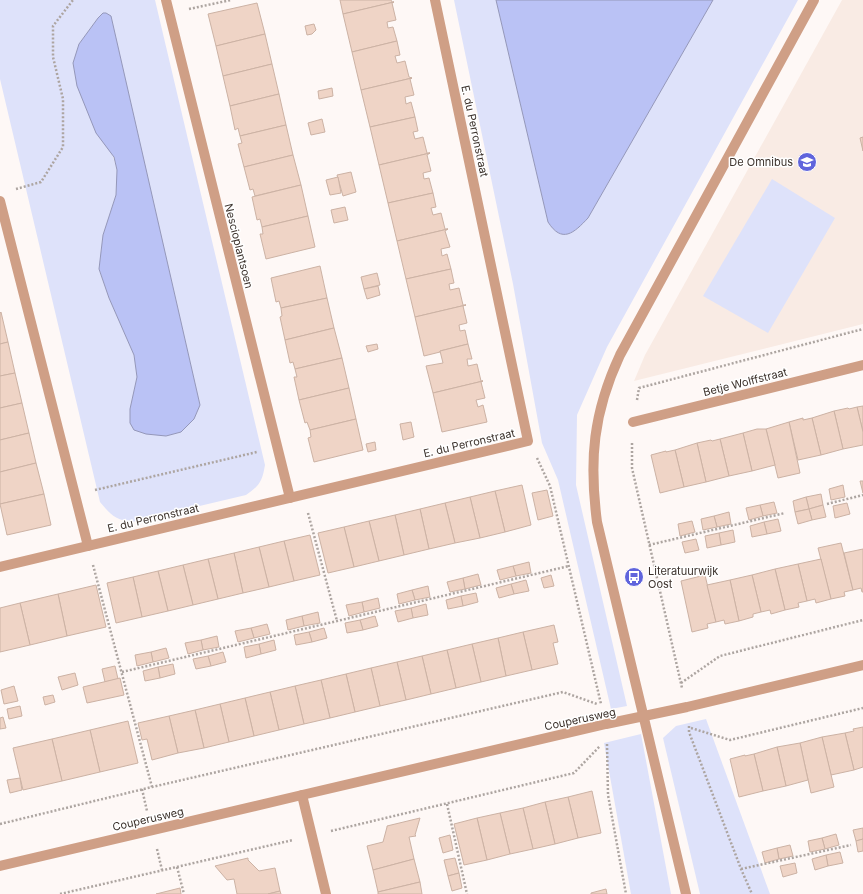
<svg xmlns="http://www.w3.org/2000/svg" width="863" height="894" viewBox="0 0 863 894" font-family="Inter,sans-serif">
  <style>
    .built { fill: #f9ebe4 }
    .green { fill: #dee2fa; fill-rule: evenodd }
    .water { fill: #bac2f5; stroke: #9497b9 }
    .building { fill: #efd4c6; stroke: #ccb2a4 }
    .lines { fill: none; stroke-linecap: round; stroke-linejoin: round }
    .path { stroke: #ada5a1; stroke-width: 2.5; stroke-dasharray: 2 2; stroke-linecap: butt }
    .service { stroke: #cf9f86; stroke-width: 10 }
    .minor { stroke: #cf9f86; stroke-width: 10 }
    .labels { text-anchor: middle; stroke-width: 3; stroke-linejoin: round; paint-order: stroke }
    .street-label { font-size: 11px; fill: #3c322c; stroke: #fff }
    .poi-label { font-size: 11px; fill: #3c322c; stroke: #fff; text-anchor: end }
  </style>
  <rect width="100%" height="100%" fill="#fef8f6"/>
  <polygon class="built" points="842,0 863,0 863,324 634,381 645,355"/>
  <g class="green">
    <path d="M0,0H155L265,465C262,482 260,485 246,495L132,522C115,520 111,515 100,502L0,79ZM103,13H106L111,17L200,405L194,419L181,432L166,436L130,409L137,377L134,355L109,298L99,270L103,235L116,195L117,170L79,44L98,18Z"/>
    <path d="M454,0H496L548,222C562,244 574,233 588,218L713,0H798L607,347L577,415L576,485L627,706L611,709L558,480L542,443L513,284Z"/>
    <polygon points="772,179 835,218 768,333 703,296"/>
    <polygon points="706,719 770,894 700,894 663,738 676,726"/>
    <polygon points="641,734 671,894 631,894 604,743"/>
  </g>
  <g class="water">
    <path d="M496,0H713L588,218C574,233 562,244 548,222Z"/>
    <polygon points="103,13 106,13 111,16 200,405 194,419 181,432 166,436 146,434 134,430 130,423 130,409 137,377 134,355 109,298 99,269 103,235 116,195 117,170 114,157 96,133 77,86 73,63 79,44 98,18"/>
  </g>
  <g class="building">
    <polygon points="340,0 391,0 392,2 394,2 343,14"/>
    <polygon points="394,2 392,3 396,20 387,22 388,28 393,27 397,41 352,52 343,14"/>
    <polygon points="257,3 265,34 216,46 208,14"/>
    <polygon points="314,24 316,30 312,34 307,35 305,26"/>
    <polygon points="265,34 272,64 223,76 216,46"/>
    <polygon points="397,41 400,55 395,56 397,63 405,61 409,77 412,78 361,90 352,52"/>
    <polygon points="272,64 279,94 230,106 223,76"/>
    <polygon points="412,78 410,79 414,95 405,97 406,104 411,102 415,117 370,127 361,90"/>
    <polygon points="332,88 333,96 319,99 318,91"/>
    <polygon points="279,94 286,125 240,136 238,128 235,130 230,106"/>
    <polygon points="415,117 418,131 413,132 415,139 423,137 427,153 430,153 379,165 370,127"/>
    <polygon points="322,119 325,132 311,135 308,123"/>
    <polygon points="286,125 293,155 244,167 238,144 242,143 240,136"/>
    <polygon points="863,137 863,151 860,138"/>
    <polygon points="430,153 427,155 431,171 423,173 424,179 429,178 433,193 388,203 379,165"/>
    <polygon points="293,155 301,185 255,196 253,189 250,190 244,167"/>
    <polygon points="351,172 356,192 343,196 337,175"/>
    <polygon points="338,177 341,193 330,195 326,180"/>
    <polygon points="301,185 308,216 262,227 260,219 257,220 252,197"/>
    <polygon points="433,193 436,207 431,208 433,215 441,213 445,229 448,229 397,241 388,203"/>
    <polygon points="345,207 348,220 334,223 331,210"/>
    <polygon points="308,216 315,247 266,259 260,234 263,234 262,227"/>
    <polygon points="448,229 445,231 450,247 441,249 442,256 447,254 451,269 406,279 397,241"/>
    <polygon points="320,266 327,298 281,308 279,301 276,302 271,278"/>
    <polygon points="451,269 454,283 449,284 450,290 459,288 463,305 466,305 415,317 406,279"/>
    <polygon points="377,273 380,285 364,289 361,277"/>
    <polygon points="378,286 380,295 367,299 364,289"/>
    <polygon points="327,298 334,328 285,340 280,317 282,316 281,308"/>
    <polygon points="466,305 463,306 467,323 459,325 460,331 465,330 468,344 440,351 440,352 424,356 415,317"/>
    <polygon points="1,312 8,342 0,344 0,313"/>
    <polygon points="334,328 342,358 295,369 293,362 290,363 285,340"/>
    <polygon points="8,342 15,373 0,376 0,344"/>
    <polygon points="377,344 378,349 368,352 366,346"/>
    <polygon points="468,344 472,359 467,359 468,366 477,364 481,381 483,381 433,393 426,366 443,363 440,351"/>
    <polygon points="342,358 349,388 299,400 294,377 297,377 295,369"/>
    <polygon points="15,373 22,403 0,408 0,376"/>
    <polygon points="483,381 481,382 485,398 476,400 478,407 483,405 487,422 442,432 433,393"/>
    <polygon points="349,388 356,419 310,430 307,422 305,423 299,400"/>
    <polygon points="22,403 29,433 0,440 0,408"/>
    <polygon points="863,406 863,432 857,407"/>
    <polygon points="857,407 863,432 863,445 843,449 834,411 848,408 849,409"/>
    <polygon points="834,411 843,449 821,455 812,418"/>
    <polygon points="803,418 803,420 812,418 821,455 798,460 789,422"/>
    <polygon points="356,419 363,450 314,462 308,438 311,437 310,430"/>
    <polygon points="411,422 414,437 403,440 400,424"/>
    <polygon points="789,422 800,473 778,478 766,429"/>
    <polygon points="757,429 766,429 775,465 752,471 743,433"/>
    <polygon points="29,433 36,463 0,472 0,440"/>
    <polygon points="743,433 752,471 729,476 720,439"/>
    <polygon points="720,439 729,476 706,482 697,443 711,440 712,441"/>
    <polygon points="375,442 376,450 368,452 366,444"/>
    <polygon points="697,443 706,482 684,487 675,450"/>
    <polygon points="675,450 684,487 660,493 651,455 666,451 666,452"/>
    <polygon points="36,463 44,494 0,504 0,472"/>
    <polygon points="860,481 863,481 863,493"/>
    <polygon points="522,485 531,525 505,532 495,491"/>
    <polygon points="843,485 845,497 831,500 829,489"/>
    <polygon points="547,490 553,516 538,520 532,493"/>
    <polygon points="495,491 505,532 480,538 470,497"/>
    <polygon points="44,494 51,525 7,535 0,504"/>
    <polygon points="821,494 823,505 809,509 806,497"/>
    <polygon points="470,497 480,538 455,543 445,503"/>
    <polygon points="806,497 809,509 795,512 793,501"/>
    <polygon points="774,502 777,513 763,516 760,505"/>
    <polygon points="445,503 455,543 429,549 420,509"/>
    <polygon points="847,503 850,514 835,518 833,506"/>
    <polygon points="760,505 763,516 749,520 746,508"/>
    <polygon points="823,505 826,517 812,520 809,509"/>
    <polygon points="420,509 429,549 404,555 395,515"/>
    <polygon points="809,509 812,520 798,524 795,512"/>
    <polygon points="729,512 731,524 717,527 714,516"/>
    <polygon points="395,515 404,555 379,561 369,521"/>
    <polygon points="714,516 717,527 703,530 701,519"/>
    <polygon points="778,519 781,531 767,534 764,522"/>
    <polygon points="369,521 379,561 354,567 344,527"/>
    <polygon points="692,521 695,532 680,536 678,524"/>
    <polygon points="764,522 767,534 752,537 750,526"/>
    <polygon points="344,527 354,567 328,573 318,533"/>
    <polygon points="733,530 735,542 721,545 719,533"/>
    <polygon points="719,533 721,545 707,548 705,536"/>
    <polygon points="310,535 320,575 294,581 284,541"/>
    <polygon points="696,539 699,550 685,553 682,542"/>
    <polygon points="284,541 294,581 269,587 259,547"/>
    <polygon points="841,543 853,590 844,592 845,596 831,599 818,548"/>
    <polygon points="259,547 269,587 243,593 234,553"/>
    <polygon points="863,549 863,592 862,592 861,588 853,590 844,553"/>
    <polygon points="234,553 243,593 218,599 208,559"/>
    <polygon points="208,559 218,599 193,605 183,565"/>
    <polygon points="821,559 831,599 816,603 815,599 807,601 798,564"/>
    <polygon points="529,562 531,573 516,576 513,566"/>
    <polygon points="798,564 807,601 798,603 799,607 785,610 775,569"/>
    <polygon points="183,565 193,605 168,611 158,571"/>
    <polygon points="513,566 516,576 500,580 497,570"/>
    <polygon points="775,569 785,610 771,614 770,610 761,612 752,575"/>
    <polygon points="158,571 168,611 142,617 133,577"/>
    <polygon points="478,574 481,585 465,589 463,578"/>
    <polygon points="551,575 554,586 544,588 541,578"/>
    <polygon points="705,575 716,622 707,624 708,628 692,632 681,581"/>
    <polygon points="752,575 761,612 753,614 753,617 739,621 730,580"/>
    <polygon points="133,577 142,617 116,623 107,583"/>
    <polygon points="463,578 465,589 450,592 447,582"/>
    <polygon points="526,580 529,591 514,594 511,584"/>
    <polygon points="730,580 739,621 725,624 724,620 716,622 707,585"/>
    <polygon points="511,584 514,594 499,598 496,588"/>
    <polygon points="96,585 106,627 67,636 58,594"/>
    <polygon points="428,586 430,597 415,600 412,590"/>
    <polygon points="412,590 415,600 399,604 397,594"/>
    <polygon points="476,593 478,602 463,606 461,596"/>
    <polygon points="58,594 67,636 30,645 20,603"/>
    <polygon points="461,596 463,606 448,609 446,600"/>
    <polygon points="378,598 380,608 364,612 362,602"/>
    <polygon points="362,602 364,612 349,616 346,605"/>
    <polygon points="20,603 30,645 0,652 0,608"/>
    <polygon points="426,604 428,615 413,618 411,608"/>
    <polygon points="411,608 413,618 398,622 395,611"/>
    <polygon points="318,612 320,623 304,626 302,616"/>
    <polygon points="302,616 304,626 288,630 286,620"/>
    <polygon points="375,616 378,626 363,630 360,620"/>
    <polygon points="360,620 363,630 347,633 345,623"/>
    <polygon points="267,624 270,634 254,638 251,628"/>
    <polygon points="554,625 558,642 553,643 558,664 532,670 523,632"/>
    <polygon points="251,628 254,638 238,642 235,631"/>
    <polygon points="324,628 327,638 312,642 309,632"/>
    <polygon points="309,632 312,642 296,645 294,635"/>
    <polygon points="523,632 532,670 506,676 498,638"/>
    <polygon points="217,636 219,647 203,650 201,640"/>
    <polygon points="498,638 506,676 481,682 472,644"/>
    <polygon points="201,640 203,650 188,654 185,643"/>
    <polygon points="274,640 276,650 261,654 259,644"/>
    <polygon points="259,644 261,654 246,658 244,647"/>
    <polygon points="472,644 481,682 456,688 447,650"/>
    <polygon points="166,648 169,658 153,662 151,652"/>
    <polygon points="447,650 456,688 431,694 422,656"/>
    <polygon points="151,652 153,662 137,666 135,655"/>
    <polygon points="223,652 226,662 211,666 208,656"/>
    <polygon points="208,656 211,666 196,669 193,659"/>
    <polygon points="422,656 431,694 406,700 397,662"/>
    <polygon points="397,662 406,700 380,706 371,668"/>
    <polygon points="173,664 175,674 160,678 158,667"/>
    <polygon points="115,666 118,679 105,682 102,669"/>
    <polygon points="158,667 160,678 145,681 143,671"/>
    <polygon points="371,668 380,706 355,712 346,674"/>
    <polygon points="75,673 78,685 62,690 58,677"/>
    <polygon points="346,674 355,712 330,718 321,680"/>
    <polygon points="120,678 124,695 87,703 83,687"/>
    <polygon points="321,680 330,718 304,724 295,686"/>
    <polygon points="14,686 18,701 4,704 1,690"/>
    <polygon points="295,686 304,724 279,730 270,692"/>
    <polygon points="270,692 279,730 254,736 245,698"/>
    <polygon points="53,695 55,702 45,705 43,697"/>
    <polygon points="245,698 254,736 229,742 220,704"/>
    <polygon points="220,704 229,742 204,748 195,710"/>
    <polygon points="20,706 22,716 9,719 7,709"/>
    <polygon points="195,710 204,748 178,753 169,716"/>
    <polygon points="169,716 178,753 152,760 147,739 142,740 138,723"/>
    <polygon points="3,717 6,728 0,729 0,718"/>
    <polygon points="128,721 138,763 100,772 90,730"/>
    <polygon points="863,727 863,767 854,770 845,733 854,731 853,729"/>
    <polygon points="90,730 100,772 62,781 52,739"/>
    <polygon points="845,733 854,770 831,775 822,737"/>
    <polygon points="822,737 834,787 811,793 800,743"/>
    <polygon points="52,739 62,781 23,790 13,748"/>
    <polygon points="800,743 808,780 786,786 777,747"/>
    <polygon points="777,747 786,786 763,791 754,754"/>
    <polygon points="754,754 763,791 739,797 730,759 745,755 745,756"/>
    <polygon points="20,778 22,790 10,793 7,780"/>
    <polygon points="592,791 601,833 578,838 568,797"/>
    <polygon points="568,797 578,838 555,844 545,802"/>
    <polygon points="545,802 555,844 533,849 523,808"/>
    <polygon points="523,808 533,849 510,854 500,813"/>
    <polygon points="500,813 510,854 487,860 477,818"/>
    <polygon points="420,818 415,835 416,836 409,837 414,859 373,870 367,846 383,842 387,827 387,826"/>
    <polygon points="477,818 487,860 464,865 454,824"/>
    <polygon points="863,828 863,839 856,841 853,830"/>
    <polygon points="836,834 839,845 825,849 822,838"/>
    <polygon points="450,835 453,850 443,853 439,838"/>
    <polygon points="822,838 825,849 810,852 808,841"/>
    <polygon points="863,839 863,851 858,852 856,841"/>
    <polygon points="790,845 793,856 779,859 777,848"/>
    <polygon points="777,848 779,859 765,863 762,852"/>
    <polygon points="840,852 843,863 828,866 826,855"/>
    <polygon points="826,855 828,866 815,870 812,859"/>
    <polygon points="248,858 248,860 259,871 275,868 280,891 268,894 237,894 234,879 227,880 215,866"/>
    <polygon points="455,858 459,873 448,876 444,860"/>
    <polygon points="414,859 420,882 378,892 373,870"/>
    <polygon points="795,863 797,873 783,877 780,866"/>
    <polygon points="459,873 462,888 452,891 448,876"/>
    <polygon points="420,882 422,894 378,894 378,892"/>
    <polygon points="180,888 181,894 156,894"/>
    <polygon points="606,889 607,894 591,894 591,893"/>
    <polygon points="280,891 281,894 268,894"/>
  </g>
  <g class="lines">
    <g class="path">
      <polyline points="189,9 231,0"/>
      <polyline points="16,189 41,182 63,147 63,99 53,57 53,26 73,0"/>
      <polyline points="637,400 639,388 863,329"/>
      <polyline points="632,443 632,468 682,688"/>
      <polyline points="537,458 550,486 601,704"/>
      <polyline points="95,490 257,452"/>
      <polyline points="827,504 863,495"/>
      <polyline points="308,513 337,621"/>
      <polyline points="649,545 785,513"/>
      <polyline points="93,565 152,787"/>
      <polyline points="122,672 569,566"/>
      <polyline points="681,683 720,656 863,620"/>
      <polyline points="689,726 689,732 741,869 752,894"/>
      <polyline points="691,728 730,740 863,708"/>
      <polyline points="607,744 608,795 626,894"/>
      <polyline points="142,789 147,811"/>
      <polyline points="447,804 467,894"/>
      <polyline points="0,824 152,787 563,692 597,704"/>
      <polyline points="331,831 574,773 600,746"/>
      <polyline points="157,849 162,870"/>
      <polyline points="177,867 184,894"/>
      <polyline points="741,869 851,845"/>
      <polyline points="60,894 293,840"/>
    </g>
    <path class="service" d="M686,894L597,522C589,460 593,413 620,355L814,0"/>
    <g class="minor">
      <polyline points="166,0 290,498"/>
      <polyline points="0,201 88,546"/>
      <polyline points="633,422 863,365"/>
      <polyline points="0,567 528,441 435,0"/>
      <polyline points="302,795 326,894"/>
      <polyline points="0,866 302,795 606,724 687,707 863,665"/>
    </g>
  </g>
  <defs>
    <symbol id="school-disc" viewBox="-11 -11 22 22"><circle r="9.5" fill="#6064dc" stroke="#fff"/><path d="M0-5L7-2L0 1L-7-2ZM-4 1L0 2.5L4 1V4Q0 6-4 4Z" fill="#fff"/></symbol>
    <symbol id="bus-disc" viewBox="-11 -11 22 22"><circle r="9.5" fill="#6064dc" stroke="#fff"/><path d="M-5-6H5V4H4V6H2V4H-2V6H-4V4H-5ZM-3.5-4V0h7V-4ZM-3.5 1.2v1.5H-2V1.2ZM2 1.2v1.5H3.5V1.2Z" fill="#fff"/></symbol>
  </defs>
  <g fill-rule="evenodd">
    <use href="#school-disc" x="796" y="151" width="22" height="22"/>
    <use href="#bus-disc" x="623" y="566" width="22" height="22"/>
  </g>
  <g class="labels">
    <g class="street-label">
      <text transform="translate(475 131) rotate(78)" y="4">E. du Perronstraat</text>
      <text transform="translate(239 246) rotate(76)" y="4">Nescioplantsoen</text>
      <text transform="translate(745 382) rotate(-14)" y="4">Betje Wolffstraat</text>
      <text transform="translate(469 443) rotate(-13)" y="4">E. du Perronstraat</text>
      <text transform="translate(153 518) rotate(-13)" y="4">E. du Perronstraat</text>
      <text transform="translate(580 719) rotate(-12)" y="4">Couperusweg</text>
      <text transform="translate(148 819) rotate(-13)" y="4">Couperusweg</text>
    </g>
    <g class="poi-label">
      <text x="793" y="166">De Omnibus</text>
      <text x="648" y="575" text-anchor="start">Literatuurwijk<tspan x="648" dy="13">Oost</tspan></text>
    </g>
  </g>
</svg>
